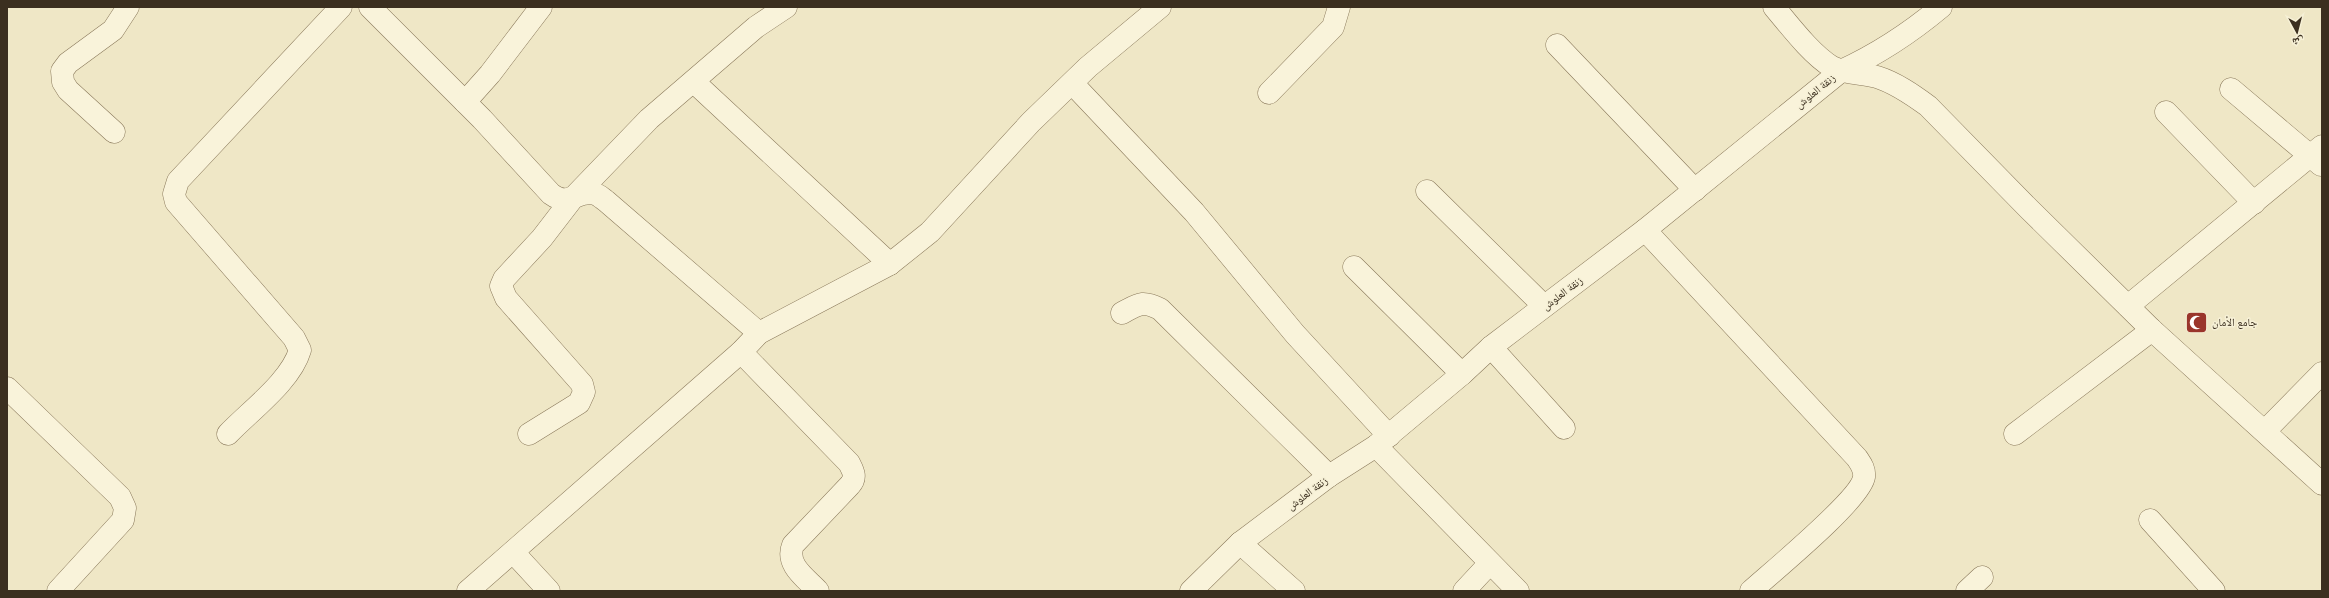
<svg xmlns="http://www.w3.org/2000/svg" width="2329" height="598" viewBox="0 0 2329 598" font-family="Merriweather,'Noto Naskh Arabic',serif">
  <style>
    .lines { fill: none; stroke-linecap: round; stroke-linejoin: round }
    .minor-casing { stroke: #8a795b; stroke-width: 23 }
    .minor { stroke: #f9f3da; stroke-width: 22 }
    .labels { text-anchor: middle; stroke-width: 3; stroke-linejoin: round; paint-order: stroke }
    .street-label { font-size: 11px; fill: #3b2f1f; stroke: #f6f0d6 }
    .poi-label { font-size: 11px; fill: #3b2f1f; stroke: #f6f0d6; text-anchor: start }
  </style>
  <rect width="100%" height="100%" fill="#efe7c6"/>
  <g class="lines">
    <defs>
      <g id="minor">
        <path d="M370,7L482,119L551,194C570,208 577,189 595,194C599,195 603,199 606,201L759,333"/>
        <path d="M1774,7C1790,26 1811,54 1832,67C1845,74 1863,73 1877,77C1896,83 1913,95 1928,106L2029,209L2152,330L2322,484"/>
        <polyline points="1557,45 1695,190"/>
        <polyline points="694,82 890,264"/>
        <polyline points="1072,83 1194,212 1295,334 1389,436"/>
        <polyline points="2231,89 2321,165"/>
        <polyline points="1269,93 1333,27 1339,7"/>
        <polyline points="465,102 490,74 541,7"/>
        <polyline points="2166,112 2254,203"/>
        <polyline points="114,132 68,90 63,82 62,71 68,63 113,30 128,7"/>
        <polyline points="1427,191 1544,306"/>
        <path d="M1645,230L1857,458C1861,464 1865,469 1864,477C1861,499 1772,572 1751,591"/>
        <polyline points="1354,267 1462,374"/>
        <polyline points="2128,306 2322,146"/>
        <path d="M1122,313C1139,304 1142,300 1160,309L1329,476"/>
        <polyline points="1491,347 1564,428"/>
        <path d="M741,352L849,463C853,471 857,477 850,485L793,545C785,565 806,578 818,591"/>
        <polyline points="7,388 120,497 125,508 123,520 58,591"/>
        <polyline points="2265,431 2322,373"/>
        <path d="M228,434C251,410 291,381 300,350L294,338L176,202L174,194L178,181L341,7"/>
        <polyline points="529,434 579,403 584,392 582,384 506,298 501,286 504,279 542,238 572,199 649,119 756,27 786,7"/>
        <polyline points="2015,434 2152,330"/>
        <polyline points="1376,446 1518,591"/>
        <polyline points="2150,520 2214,591"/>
        <polyline points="1240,543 1294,591"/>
        <polyline points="513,552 549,591"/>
        <polyline points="468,591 741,352 759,333 890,264 930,232 1031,122 1088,67 1160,7"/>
        <path d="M1191,591L1240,543L1329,476L1376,446L1462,374L1491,347L1645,230L1841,71C1878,54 1910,33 1941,7"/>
        <polyline points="1464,591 1490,563"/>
        <polyline points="1967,591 1982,577"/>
      </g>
    </defs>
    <use href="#minor" class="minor-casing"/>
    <use href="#minor" class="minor"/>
  </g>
  <defs>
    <symbol id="mosque-square" viewBox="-11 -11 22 22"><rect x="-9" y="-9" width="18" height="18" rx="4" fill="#9a352b" stroke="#f6f0d6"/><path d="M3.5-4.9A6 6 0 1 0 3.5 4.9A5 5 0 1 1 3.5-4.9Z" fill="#fff"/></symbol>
  </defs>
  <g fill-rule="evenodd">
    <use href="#mosque-square" x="2184" y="310" width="25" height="25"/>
  </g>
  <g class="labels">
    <g class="street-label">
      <text transform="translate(1815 91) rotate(-39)" y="4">زنقة العلوش</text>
      <text transform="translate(1562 293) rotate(-37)" y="4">زنقة العلوش</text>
      <text transform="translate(1307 493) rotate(-37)" y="4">زنقة العلوش</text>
    </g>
    <g class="poi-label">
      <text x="2212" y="326">جامع الأمان</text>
    </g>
  </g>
  <rect width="2329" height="598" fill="none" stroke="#3b2f1f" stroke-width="16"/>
  <g transform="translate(2297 32) rotate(173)" stroke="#f6f0d6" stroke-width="3" paint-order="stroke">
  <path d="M0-3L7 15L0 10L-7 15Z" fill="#3b2f1f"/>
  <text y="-6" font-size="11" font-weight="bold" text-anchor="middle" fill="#3b2f1f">ش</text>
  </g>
</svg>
